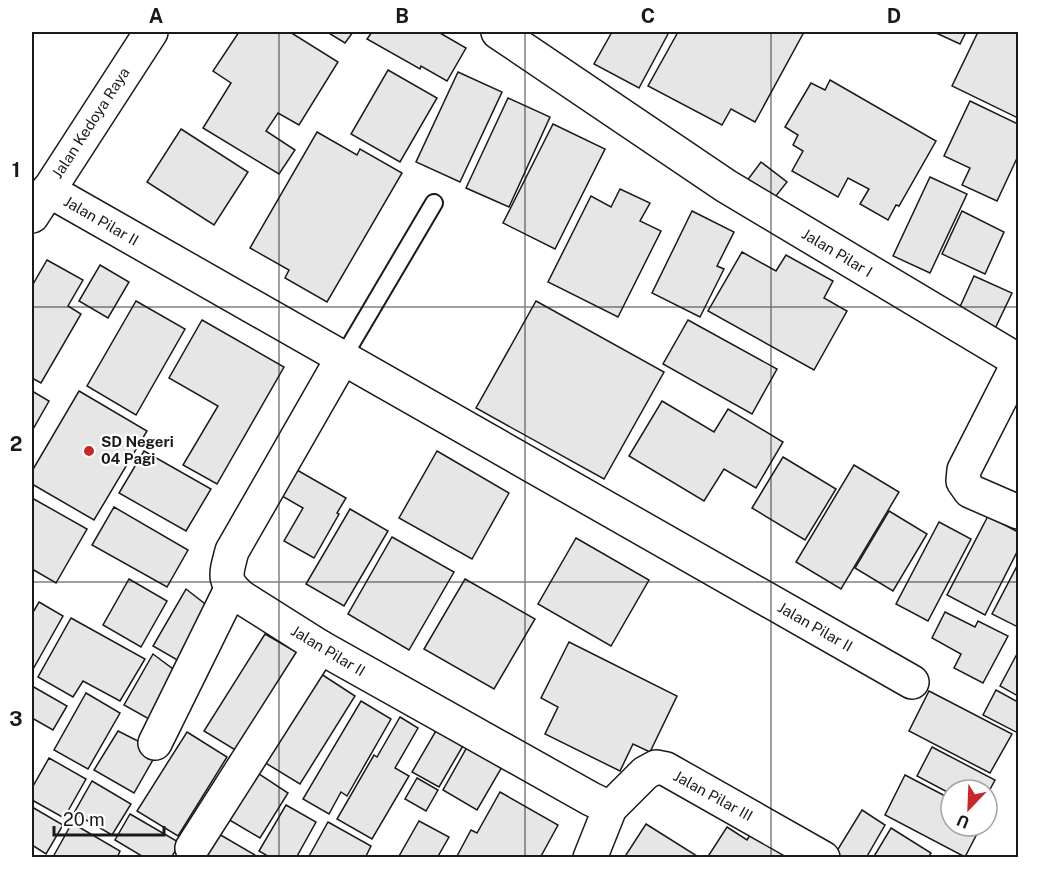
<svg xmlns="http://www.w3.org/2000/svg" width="1050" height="889" viewBox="0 0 1050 889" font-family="'Public Sans',sans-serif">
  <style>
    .building { fill: #e6e6e6; stroke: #1a1a1a; stroke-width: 1.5 }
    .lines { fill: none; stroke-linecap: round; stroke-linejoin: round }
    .service-casing { stroke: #1a1a1a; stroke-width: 20 }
    .minor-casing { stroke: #1a1a1a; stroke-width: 36 }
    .tertiary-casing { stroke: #1a1a1a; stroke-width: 36 }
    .service { stroke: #fff; stroke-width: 16 }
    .minor { stroke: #fff; stroke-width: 33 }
    .tertiary { stroke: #fff; stroke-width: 33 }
    .grid { fill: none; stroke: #1a1a1a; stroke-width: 1.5; stroke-opacity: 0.55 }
    .poi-dot { fill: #c62828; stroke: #fff; stroke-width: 2 }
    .labels { text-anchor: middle; stroke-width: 4.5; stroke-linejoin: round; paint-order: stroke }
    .street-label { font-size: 15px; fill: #1a1a1a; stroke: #fff }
    .poi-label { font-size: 15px; font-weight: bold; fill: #1a1a1a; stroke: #fff; text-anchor: start }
    .neatline { fill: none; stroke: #1a1a1a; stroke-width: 2 }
    .grid-label { font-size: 20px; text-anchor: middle; font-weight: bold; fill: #1a1a1a }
  </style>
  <rect width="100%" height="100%" fill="#fff"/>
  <g class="building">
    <polygon points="239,32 290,32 338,62 299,125 278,113 266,131 295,150 279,174 203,128 231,83 213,71"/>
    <polygon points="327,32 353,32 345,43"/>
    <polygon points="372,32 441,32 440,33 466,48 447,81 421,66 420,69 367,39"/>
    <polygon points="612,32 669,32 639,88 594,64"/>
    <polygon points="678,32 804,32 755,122 731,109 722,125 648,86"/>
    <polygon points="934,32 966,32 960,44"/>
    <polygon points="978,32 1018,32 1018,118 952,86"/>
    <polygon points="388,70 437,98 400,162 351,134"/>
    <polygon points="458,72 502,92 460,182 416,162"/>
    <polygon points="830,80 936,141 899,206 896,205 888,220 860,204 869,189 848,178 838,197 792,171 803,151 793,145 798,135 785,127 811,83 825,90"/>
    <polygon points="508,98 550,117 509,207 466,188"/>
    <polygon points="970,101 1018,124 1018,156 997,201 962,185 970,168 944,156"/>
    <polygon points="553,124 605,149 555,249 503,223"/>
    <polygon points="181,129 248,172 214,225 147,182"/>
    <polygon points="317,132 357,155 360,149 402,173 327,302 285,278 289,270 250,248"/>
    <polygon points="761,162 787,182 768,206 743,186"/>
    <polygon points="930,177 967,194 930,273 893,256"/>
    <polygon points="620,189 650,203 640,221 661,231 618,317 548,282 591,196 611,207"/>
    <polygon points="692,211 734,232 717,266 724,269 700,317 652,293"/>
    <polygon points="962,211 1004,232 985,274 942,254"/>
    <polygon points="742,252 776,271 786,255 833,281 824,298 847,311 814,370 708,311"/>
    <polygon points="47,260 83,280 68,306 81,314 41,383 32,378 32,286"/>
    <polygon points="100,265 129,282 108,318 79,301"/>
    <polygon points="974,276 1012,293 991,337 954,320"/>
    <polygon points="136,301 185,329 136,415 87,386"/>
    <polygon points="536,301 664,372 604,479 476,408"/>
    <polygon points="202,320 284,367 217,484 183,465 218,406 169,378"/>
    <polygon points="688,320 777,369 752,414 663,364"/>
    <polygon points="32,391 49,401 32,431"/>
    <polygon points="79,391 147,431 94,520 32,484 32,471"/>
    <polygon points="662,401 714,432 728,409 783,442 756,488 724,469 704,501 629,456"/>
    <polygon points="144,451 211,489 186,531 119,493"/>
    <polygon points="437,451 509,493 472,559 399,518"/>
    <polygon points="783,457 836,489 805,540 752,508"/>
    <polygon points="854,465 899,492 841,589 796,562"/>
    <polygon points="290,466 346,498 337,513 339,514 314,558 284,541 303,508 275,492"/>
    <polygon points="32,498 87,529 56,583 32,569"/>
    <polygon points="114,507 188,550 167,587 92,545"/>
    <polygon points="350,509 388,531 344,606 306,584"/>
    <polygon points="889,511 927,534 893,591 855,568"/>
    <polygon points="988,516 1018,532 1018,550 985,615 947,595"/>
    <polygon points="939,522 971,539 928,621 896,604"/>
    <polygon points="392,537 454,572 409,650 348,614"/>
    <polygon points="576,538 649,580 611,646 538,604"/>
    <polygon points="1018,564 1018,627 992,614"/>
    <polygon points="129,579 167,601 141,647 103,625"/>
    <polygon points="465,579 535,619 494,689 424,649"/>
    <polygon points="186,589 209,607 179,661 153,646"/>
    <polygon points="39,602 63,616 32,671 32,614"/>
    <polygon points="945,612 975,627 978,621 1008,636 983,683 954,668 961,654 932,638"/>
    <polygon points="71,618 145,659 120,701 83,681 73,697 38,677"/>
    <polygon points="265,634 298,653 237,751 204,731"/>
    <polygon points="569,642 677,696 650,752 633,744 620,771 545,734 558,707 541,698"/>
    <polygon points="1018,652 1018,696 1000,686"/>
    <polygon points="153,654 177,672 149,719 124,705"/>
    <polygon points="315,670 355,696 300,784 259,759"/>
    <polygon points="32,686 67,706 53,730 32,718"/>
    <polygon points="996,690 1018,702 1018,733 983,715"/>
    <polygon points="929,691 1012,734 990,773 909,731"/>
    <polygon points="86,693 120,713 88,769 54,750"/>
    <polygon points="361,701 391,719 347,796 341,792 329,814 303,799"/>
    <polygon points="400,717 418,728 395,768 409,776 372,839 337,819 374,755 377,757"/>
    <polygon points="437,729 464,744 439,787 412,772"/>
    <polygon points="118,731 158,751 134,793 94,770"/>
    <polygon points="187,732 227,757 178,836 137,811"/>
    <polygon points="471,740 506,760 477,810 443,790"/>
    <polygon points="932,747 995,780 987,795 987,790 951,790 951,794 917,776"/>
    <polygon points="49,758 86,779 64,818 32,800 32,788"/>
    <polygon points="250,768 288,793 260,838 221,815"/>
    <polygon points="905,775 951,799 951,826 981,826 965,857 885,815"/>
    <polygon points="417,778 438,790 426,811 405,799"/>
    <polygon points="92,781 131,804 112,835 74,813"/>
    <polygon points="500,792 558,825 540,858 456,858 471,830 477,833"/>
    <polygon points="286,805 316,822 296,858 271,858 259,851"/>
    <polygon points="32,807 63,825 46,854 32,845"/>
    <polygon points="862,810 885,825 866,858 841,858 835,854"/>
    <polygon points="130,814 180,843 171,858 145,858 115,840"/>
    <polygon points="419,821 449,837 437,858 398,858"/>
    <polygon points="328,822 371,846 365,858 308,858"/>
    <polygon points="72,823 120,851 117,858 53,857"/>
    <polygon points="646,824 697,856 696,858 624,858"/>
    <polygon points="727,827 747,840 752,832 790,858 707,858"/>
    <polygon points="891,828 931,853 928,858 873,858"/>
    <polygon points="212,830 260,858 205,858"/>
  </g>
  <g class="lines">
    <defs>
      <polyline id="service" points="342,359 434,203"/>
      <g id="minor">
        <polyline points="498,32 726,186 1012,357 1016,368 964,470 963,481 970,491 1018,512"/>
        <polyline points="48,190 912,682"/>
        <path d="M342,359L232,551C226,574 222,581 241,597L320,647L591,799L610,808"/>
        <polyline points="155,743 231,589"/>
        <polyline points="192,848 320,647"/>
        <polyline points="590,858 610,808 645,773 656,767 666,769 823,858"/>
      </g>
      <polyline id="tertiary" points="32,216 151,32"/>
    </defs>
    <use href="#service" class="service-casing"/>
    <use href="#minor" class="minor-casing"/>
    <use href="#tertiary" class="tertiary-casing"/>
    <use href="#service" class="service"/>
    <use href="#minor" class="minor"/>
    <use href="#tertiary" class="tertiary"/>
  </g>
  <path class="grid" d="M279,32V858M525,32V858M771,32V858M32,307H1018M32,582H1018"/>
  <circle class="poi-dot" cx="89" cy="451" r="6"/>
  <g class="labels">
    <g class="street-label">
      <text transform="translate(91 123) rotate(-57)" y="5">Jalan Kedoya Raya</text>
      <text transform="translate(101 221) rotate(30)" y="5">Jalan Pilar II</text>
      <text transform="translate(837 253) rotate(31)" y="5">Jalan Pilar I</text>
      <text transform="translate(815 627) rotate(30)" y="5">Jalan Pilar II</text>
      <text transform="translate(328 651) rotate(31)" y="5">Jalan Pilar II</text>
      <text transform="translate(713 796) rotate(29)" y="5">Jalan Pilar III</text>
    </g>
    <g class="poi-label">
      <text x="101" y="447">SD Negeri<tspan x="101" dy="17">04 Pagi</tspan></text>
    </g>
  </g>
  <rect width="1050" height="889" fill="none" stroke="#ffffff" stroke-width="66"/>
  <g transform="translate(969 808) rotate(203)"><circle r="28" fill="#ffffff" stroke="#a3a3a3" stroke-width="1.5"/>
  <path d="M0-4.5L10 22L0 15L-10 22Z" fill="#c62828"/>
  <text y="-9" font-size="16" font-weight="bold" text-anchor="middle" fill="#1a1a1a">U</text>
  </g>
  <path d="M54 826v9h110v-9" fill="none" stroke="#1a1a1a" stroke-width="3"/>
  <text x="63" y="826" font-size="18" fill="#1a1a1a" stroke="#ffffff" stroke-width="4.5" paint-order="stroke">20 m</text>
  <rect x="33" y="33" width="984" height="823" class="neatline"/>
  <g class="grid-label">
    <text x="156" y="23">A</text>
    <text x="402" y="23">B</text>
    <text x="648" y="23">C</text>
    <text x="894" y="23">D</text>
    <text x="16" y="177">1</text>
    <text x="16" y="451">2</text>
    <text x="16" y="726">3</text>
  </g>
</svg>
